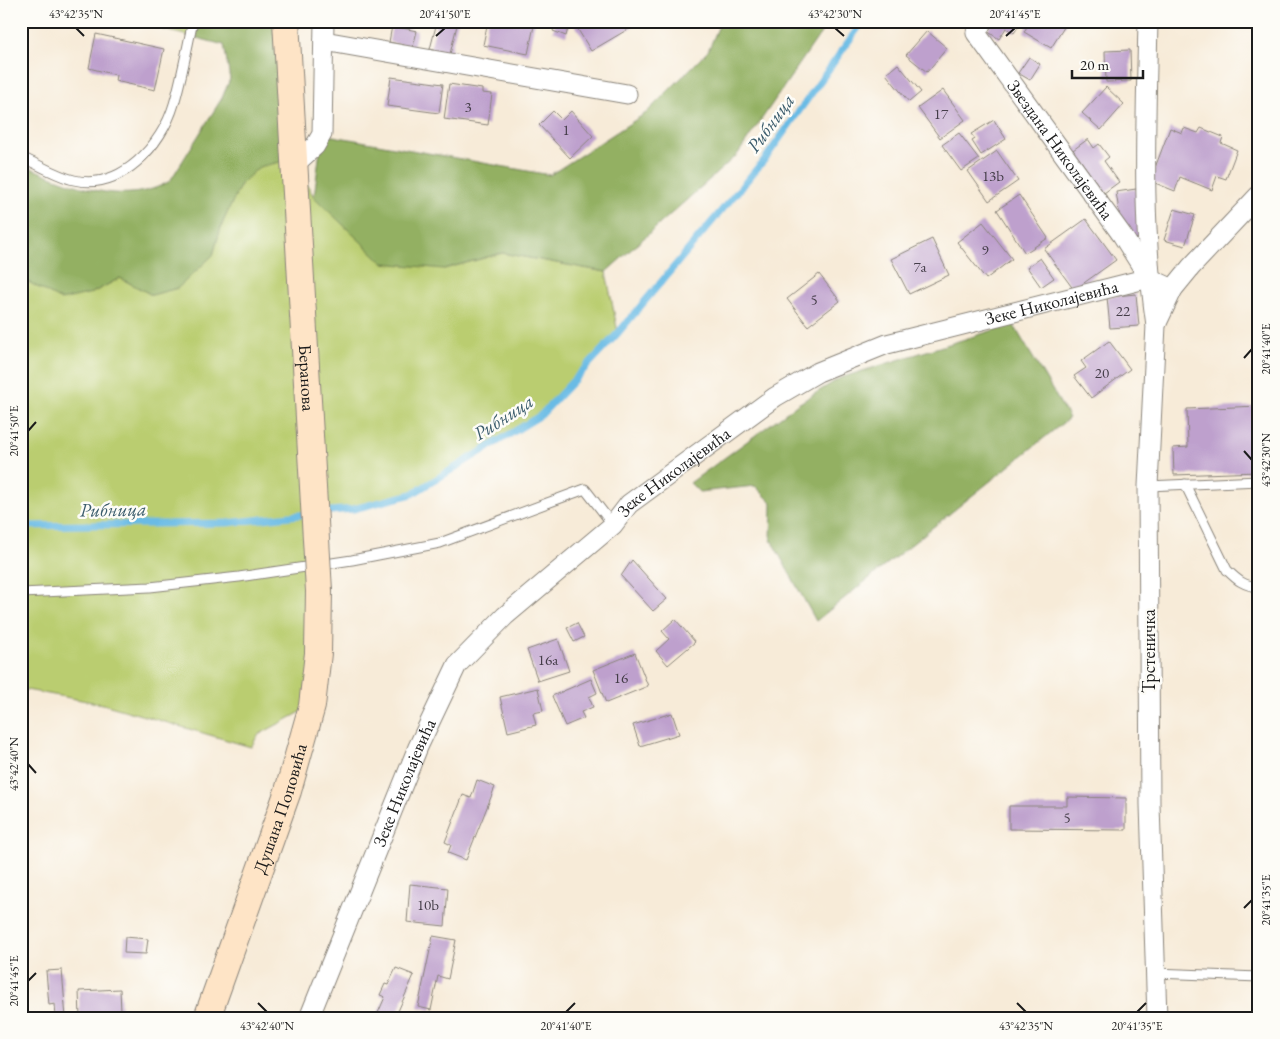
<svg xmlns="http://www.w3.org/2000/svg" width="1280" height="1039" viewBox="0 0 1280 1039" font-family="'EB Garamond',serif">
  <style>
    .green { fill: #bacd70; stroke: #6b7446 }
    .forest { fill: #93b062; stroke: #58663f }
    .lines { fill: none; stroke-linecap: round; stroke-linejoin: round }
    .stream { stroke: #69bbe5; stroke-width: 7 }
    .building { fill: #bea0cd }
    .service-casing { stroke: #8a847a; stroke-width: 11 }
    .minor-casing { stroke: #8a847a; stroke-width: 21 }
    .secondary-casing { stroke: #8a847a; stroke-width: 28 }
    .service { stroke: #fff; stroke-width: 9 }
    .minor { stroke: #fff; stroke-width: 19 }
    .secondary { stroke: #fee4c6; stroke-width: 26 }
    .secondary-bridge-casing { stroke: #8a847a; stroke-width: 28; stroke-linecap: butt }
    .secondary-bridge { stroke: #fee4c6; stroke-width: 26 }
    .ticks { fill: none; stroke: #1c1c1c; stroke-width: 2 }
    .labels { text-anchor: middle; stroke-width: 5; stroke-linejoin: round; paint-order: stroke }
    .number-label { font-size: 15px; fill: #443d48 }
    .street-label { font-size: 18px; fill: #1c1c1c; stroke: #fdfcf7 }
    .water-label { font-size: 19px; font-style: italic; fill: #3b5c6c; stroke: #fdfcf7 }
    .neatline { fill: none; stroke: #1c1c1c; stroke-width: 2 }
    .ticks-label { font-size: 12px; text-anchor: middle; fill: #1c1c1c }
  </style>
  <rect width="100%" height="100%" fill="#fdfcf7"/>
  <filter id="ink" filterUnits="userSpaceOnUse"><feTurbulence type="fractalNoise" baseFrequency=".02" numOctaves="2"/><feDisplacementMap in="SourceGraphic" scale="10" xChannelSelector="R" yChannelSelector="G"/><feConvolveMatrix kernelMatrix="1 2 1 2 8 2 1 2 1" color-interpolation-filters="sRGB"/></filter>
  <filter id="wash" filterUnits="userSpaceOnUse"><feTurbulence type="fractalNoise" baseFrequency=".0096" numOctaves="4" result="noise"/><feDisplacementMap in="SourceGraphic" scale="20" xChannelSelector="R" yChannelSelector="G"/><feGaussianBlur stdDeviation="1.12" result="paint"/><feColorMatrix in="noise" values="0 0 0 0 0 0 0 0 0 0 0 0 0 0 0 0 0 1.4 0 .05"/><feComposite in="paint" operator="in"/></filter>
  <g filter="url(#wash)">
    <rect width="100%" height="100%" fill="#f7ebd8"/>
    <g class="green">
      <polygon points="127,21 193,21 189,36"/>
      <path d="M293,159L314,197L444,269L502,253L606,272L618,333L541,415L412,494L353,509L307,514L312,706L258,735L251,747L103,704L21,689V278L92,293L120,278L152,295L213,255C220,229 234,180 259,167C268,162 283,161 293,159Z"/>
    </g>
    <g class="forest">
      <path d="M193,21H286L293,159L259,167L241,184L222,224L213,255L178,288L152,295L120,278L92,293L61,300L21,278V164C67,183 122,209 170,181L222,98L230,79L224,45L189,36Z"/>
      <polygon points="721,21 829,21 737,155 606,272 502,253 444,269 383,263 314,197 322,134 550,175 646,113 708,51"/>
      <polygon points="1013,324 1069,418 816,621 771,540 772,503 755,486 699,492 690,483 798,404 840,378"/>
    </g>
    <g class="lines">
      <g class="stream">
        <polyline points="320,512 353,509 412,494 541,415 618,333 765,159 863,21"/>
        <polyline points="21,526 227,523 309,514"/>
      </g>
    </g>
    <g id="blocks">
      <g class="building">
        <polygon points="426,21 458,21 450,54 430,49 436,26 426,23"/>
        <polygon points="488,21 535,21 528,54 483,45"/>
        <polygon points="556,21 570,21 566,36 553,31"/>
        <polygon points="577,21 642,21 591,51 574,23"/>
        <polygon points="994,21 1022,21 1014,33 1006,28 999,39 987,31"/>
        <polygon points="1030,21 1068,21 1051,48 1024,32"/>
        <polygon points="392,26 417,31 413,47 389,42"/>
        <polygon points="927,31 947,48 927,72 906,55"/>
        <polygon points="96,34 164,49 155,90 115,81 116,75 89,68"/>
        <polygon points="1130,50 1131,81 1106,82 1105,51"/>
        <polygon points="1029,57 1040,64 1030,80 1018,73"/>
        <polygon points="898,64 921,92 909,102 886,74"/>
        <polygon points="391,77 443,84 439,113 387,106"/>
        <polygon points="449,84 482,89 482,93 492,94 488,125 444,119"/>
        <polygon points="1106,87 1124,104 1101,130 1082,113"/>
        <polygon points="943,90 965,120 940,138 918,108"/>
        <polygon points="553,111 562,120 571,111 593,136 570,158 539,125"/>
        <polygon points="994,120 1006,139 981,155 972,141 975,139 971,134"/>
        <polygon points="1170,128 1182,133 1184,128 1198,133 1201,128 1223,137 1221,143 1237,150 1226,179 1217,176 1212,190 1180,177 1175,191 1150,181"/>
        <polygon points="959,133 979,159 961,171 942,145"/>
        <polygon points="1088,139 1094,148 1099,144 1109,157 1104,161 1119,182 1104,193 1073,150"/>
        <polygon points="997,151 1018,181 989,201 968,171"/>
        <polygon points="1136,189 1145,237 1134,239 1121,224 1116,192"/>
        <polygon points="1019,195 1048,238 1025,253 997,210"/>
        <polygon points="1174,209 1195,215 1185,246 1164,240"/>
        <polygon points="1086,219 1116,260 1074,290 1044,249"/>
        <polygon points="983,222 1012,259 986,279 957,242"/>
        <polygon points="932,239 949,275 909,294 891,259"/>
        <polygon points="1040,258 1054,278 1041,287 1027,267"/>
        <polygon points="819,274 840,301 808,326 787,299"/>
        <polygon points="1136,294 1139,326 1110,328 1107,297"/>
        <polygon points="1109,341 1130,369 1091,398 1074,376 1086,368 1081,361"/>
        <polygon points="1259,406 1259,472 1174,475 1173,448 1188,447 1187,409"/>
        <polygon points="632,560 667,599 653,611 621,576"/>
        <polygon points="675,619 695,642 668,665 656,651 669,639 662,631"/>
        <polygon points="577,623 584,637 574,642 567,628"/>
        <polygon points="558,639 569,671 538,681 527,650"/>
        <polygon points="635,653 648,686 606,703 593,670"/>
        <polygon points="591,679 597,693 589,697 593,707 581,712 584,718 565,726 552,696"/>
        <polygon points="538,688 543,711 533,713 536,725 508,732 500,697"/>
        <polygon points="672,713 679,734 640,746 633,725"/>
        <polygon points="477,780 495,787 466,860 448,853 451,845 445,842 463,795 471,798"/>
        <polygon points="1067,797 1126,798 1126,830 1009,829 1009,806 1067,806"/>
        <polygon points="410,884 448,888 445,926 407,922"/>
        <polygon points="433,936 456,940 448,979 438,976 431,1010 418,1007"/>
        <polygon points="125,937 148,939 146,954 124,953"/>
        <polygon points="396,968 414,975 395,1018 389,1018 378,1013 385,997 380,995 385,984 388,985"/>
        <polygon points="62,970 66,1018 56,1018 55,1004 49,1005 46,971"/>
        <polygon points="120,989 121,1012 112,1012 112,1018 80,1018 79,991"/>
      </g>
    </g>
  </g>
  <g filter="url(#ink)">
    <use href="#blocks" fill-opacity="0" stroke="#8a847a" stroke-width="1"/>
    <g class="lines">
      <defs>
        <g id="service">
          <path d="M21,157C38,164 56,176 74,180C121,191 162,145 174,104C182,77 187,48 193,21"/>
          <path d="M1185,484L1227,570C1237,580 1244,586 1259,587"/>
          <polyline points="1148,486 1259,481"/>
          <polyline points="21,593 150,587 239,577 352,560 440,543 585,489 613,525"/>
          <polyline points="1155,973 1259,977"/>
        </g>
        <g id="minor">
          <path id="s1" d="M983,21L976,33L1122,235L1149,278"/>
          <path d="M1148,21C1146,122 1141,225 1156,325"/>
          <polyline points="324,41 627,94"/>
          <polyline points="294,165 315,146 322,134 324,21"/>
          <path id="s2" d="M309,1018L418,747L457,665L505,616L613,525L629,504L775,397L818,372L887,344L1149,278L1173,289"/>
          <polyline points="1157,1018 1150,805 1148,486 1156,325 1173,289 1191,267 1259,195"/>
        </g>
        <g id="secondary">
          <polyline points="286,21 303,314"/>
          <path id="s3" d="M207,1018L288,791L312,706L318,653L319,591"/>
        </g>
      </defs>
      <use href="#service" class="service-casing"/>
      <use href="#minor" class="minor-casing"/>
      <use href="#secondary" class="secondary-casing"/>
      <use href="#service" class="service"/>
      <use href="#minor" class="minor"/>
      <use href="#secondary" class="secondary"/>
      <defs>
        <g id="secondary-bridge">
          <path id="s4" d="M303,314L319,591"/>
        </g>
      </defs>
      <use href="#secondary-bridge" class="secondary-bridge-casing"/>
      <use href="#secondary-bridge" class="secondary-bridge"/>
    </g>
  </g>
  <path class="ticks" d="M76,28L84,36M835,28L844,36M436,36L445,28M1006,36L1015,28M1244,358L1252,349M28,431L36,422M1244,451L1252,460M28,764L36,773M1244,908L1252,900M28,981L36,973M258,1003L267,1012M1017,1003L1026,1012M566,1012L575,1003M1137,1012L1146,1003"/>
  <g class="labels">
    <g class="number-label">
      <text x="468" y="112">3</text>
      <text x="941" y="119">17</text>
      <text x="566" y="135">1</text>
      <text x="993" y="181">13b</text>
      <text x="985" y="255">9</text>
      <text x="920" y="272">7a</text>
      <text x="814" y="305">5</text>
      <text x="1123" y="316">22</text>
      <text x="1102" y="378">20</text>
      <text x="548" y="665">16a</text>
      <text x="621" y="683">16</text>
      <text x="1067" y="823">5</text>
      <text x="428" y="910">10b</text>
    </g>
    <g class="street-label">
      <text dy="6" stroke="none"><textPath href="#s1" startOffset="158">Звездана Николајевића</textPath></text>
      <text dy="6" stroke="none"><textPath href="#s2" startOffset="1094">Зеке Николајевића</textPath></text>
      <text dy="6" stroke="none"><textPath href="#s4" startOffset="64">Беранова</textPath></text>
      <text dy="6" stroke="none"><textPath href="#s2" startOffset="674">Зеке Николајевића</textPath></text>
      <text transform="translate(1149 651) rotate(-90)" y="6">Трстеничка</text>
      <text dy="6" stroke="none"><textPath href="#s2" startOffset="254">Зеке Николајевића</textPath></text>
      <text dy="6" stroke="none"><textPath href="#s3" startOffset="222">Душана Поповића</textPath></text>
    </g>
    <g class="water-label">
      <text transform="translate(770 123) rotate(-54)" y="7">Рибница</text>
      <text transform="translate(503 417) rotate(-33)" y="7">Рибница</text>
      <text transform="translate(113 509) rotate(-1)" y="7">Рибница</text>
    </g>
  </g>
  <rect width="1280" height="1039" fill="none" stroke="#fdfcf7" stroke-width="55"/>
  <path d="M1072 70v8h71v-8" fill="none" stroke="#1c1c1c" stroke-width="2.5"/>
  <text x="1080" y="70" font-size="15" fill="#1c1c1c" stroke="#fdfcf7" stroke-width="4" paint-order="stroke">20 m</text>
  <rect x="28" y="28" width="1224" height="984" class="neatline"/>
  <g class="ticks-label">
    <text x="76" y="18">43°42'35"N</text>
    <text x="445" y="18">20°41'50"E</text>
    <text x="835" y="18">43°42'30"N</text>
    <text x="1015" y="18">20°41'45"E</text>
    <text transform="translate(1266 349) rotate(-90)" y="4">20°41'40"E</text>
    <text transform="translate(14 431) rotate(-90)" y="4">20°41'50"E</text>
    <text transform="translate(1266 460) rotate(-90)" y="4">43°42'30"N</text>
    <text transform="translate(14 764) rotate(-90)" y="4">43°42'40"N</text>
    <text transform="translate(1266 900) rotate(-90)" y="4">20°41'35"E</text>
    <text transform="translate(14 981) rotate(-90)" y="4">20°41'45"E</text>
    <text x="267" y="1030">43°42'40"N</text>
    <text x="566" y="1030">20°41'40"E</text>
    <text x="1026" y="1030">43°42'35"N</text>
    <text x="1137" y="1030">20°41'35"E</text>
  </g>
</svg>
